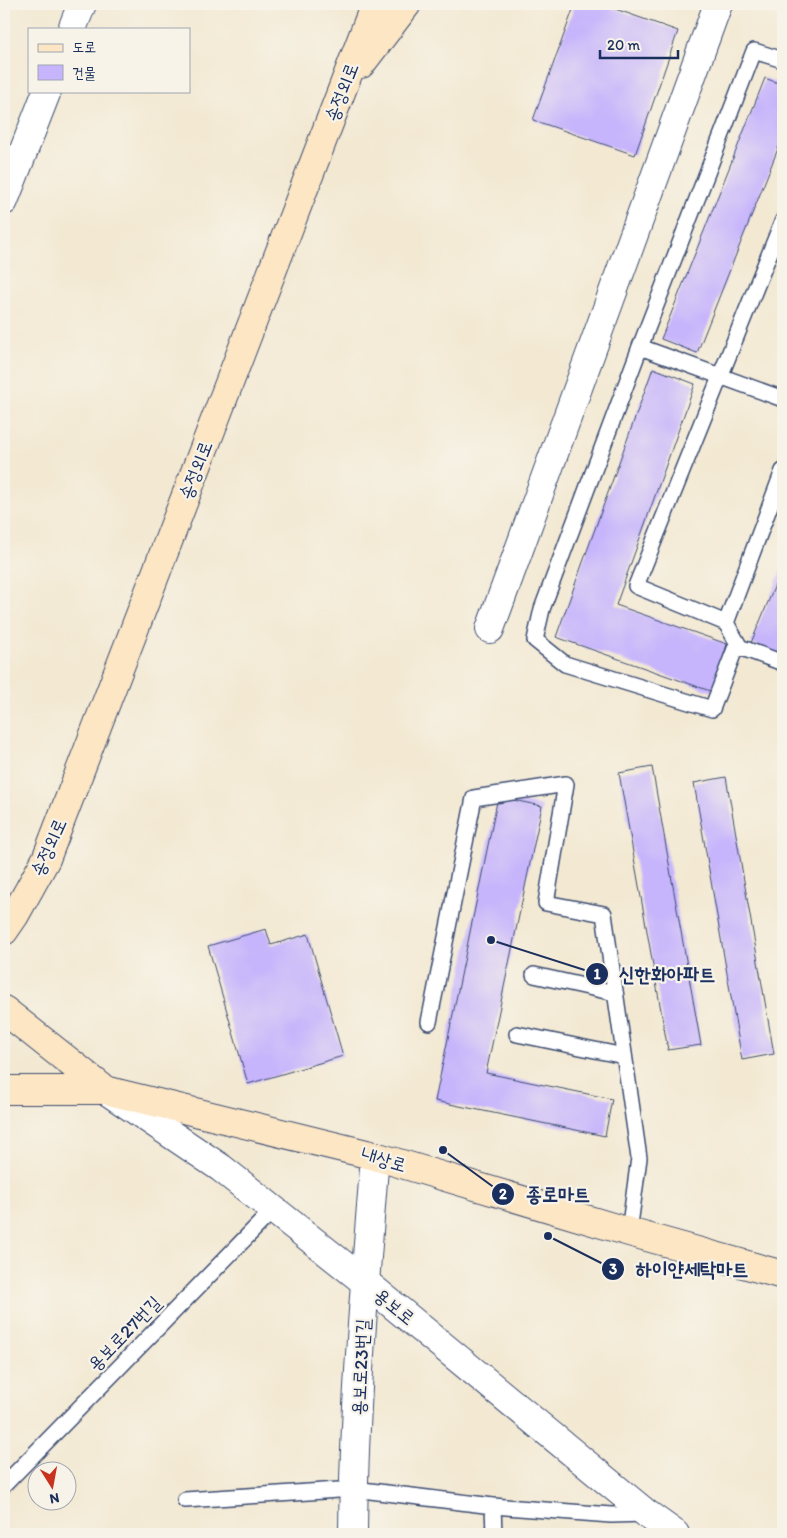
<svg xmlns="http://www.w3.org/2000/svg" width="787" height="1538" viewBox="0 0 787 1538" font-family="Itim,'Poor Story',sans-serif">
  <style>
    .building { fill: #c6b4fc }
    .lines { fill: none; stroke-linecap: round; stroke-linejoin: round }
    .lane-casing { stroke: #3b4b70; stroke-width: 18 }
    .street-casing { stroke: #3b4b70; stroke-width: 30 }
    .secondary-casing { stroke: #3b4b70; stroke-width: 30 }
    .lane { stroke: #fff; stroke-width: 15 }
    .street { stroke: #fff; stroke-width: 28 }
    .secondary { stroke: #fce6c4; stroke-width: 28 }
    .labels { text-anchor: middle; stroke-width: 4.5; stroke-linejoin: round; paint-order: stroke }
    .street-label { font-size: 19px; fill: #1b2f5e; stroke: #f7f3e8 }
    .leader { fill: none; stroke: #1b2f5e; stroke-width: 2 }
    .callout-dot { fill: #1b2f5e; stroke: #f7f3e8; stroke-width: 2 }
    .mark-label { font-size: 15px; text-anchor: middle; font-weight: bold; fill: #fff }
    .callout-label { font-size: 20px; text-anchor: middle; font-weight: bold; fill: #1b2f5e; stroke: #f7f3e8; stroke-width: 4.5; stroke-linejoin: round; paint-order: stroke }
  </style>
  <rect width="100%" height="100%" fill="#f7f3e8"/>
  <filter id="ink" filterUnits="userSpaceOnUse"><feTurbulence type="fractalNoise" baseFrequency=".02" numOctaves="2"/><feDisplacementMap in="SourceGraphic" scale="10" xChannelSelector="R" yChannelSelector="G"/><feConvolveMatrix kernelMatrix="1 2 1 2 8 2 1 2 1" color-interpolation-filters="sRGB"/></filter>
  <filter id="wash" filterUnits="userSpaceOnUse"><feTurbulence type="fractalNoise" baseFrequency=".0096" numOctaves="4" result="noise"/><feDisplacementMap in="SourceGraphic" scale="20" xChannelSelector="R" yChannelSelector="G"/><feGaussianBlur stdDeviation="1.12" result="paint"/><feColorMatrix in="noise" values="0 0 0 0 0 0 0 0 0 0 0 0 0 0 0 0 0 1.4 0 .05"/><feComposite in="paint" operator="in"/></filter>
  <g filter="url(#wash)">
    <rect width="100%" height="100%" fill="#f3e9d3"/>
    <g id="blocks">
      <g class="building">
        <polygon points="575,4 601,4 678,31 635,155 533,120"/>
        <polygon points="765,78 783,85 783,136 697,353 661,339"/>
        <polygon points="653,368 695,384 616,605 727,644 713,692 556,637"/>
        <polygon points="783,566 783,657 751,643"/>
        <polygon points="652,767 701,1045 668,1050 619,773"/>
        <polygon points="726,777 774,1054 742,1060 694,783"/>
        <polygon points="498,797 542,806 486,1073 612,1099 605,1136 435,1101"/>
        <polygon points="266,929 271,945 308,934 343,1056 248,1084 208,946"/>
      </g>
    </g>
  </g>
  <g filter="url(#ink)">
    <use href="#blocks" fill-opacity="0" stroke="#3b4b70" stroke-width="1"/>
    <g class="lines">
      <defs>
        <g id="lane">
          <polyline points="783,60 754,51 640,347 783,399"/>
          <polyline points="783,220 636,586 726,623 783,471"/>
          <polyline points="640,347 542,609 535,640 565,664 712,709 735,649 745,649 783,663"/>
          <polyline points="726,623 741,649"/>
          <polyline points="534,975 615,993"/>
          <polyline points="429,1022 474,798 566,784 546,903 604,914 639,1158 629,1232"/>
          <polyline points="517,1034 624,1056"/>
          <polyline points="4,1485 273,1210"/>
          <polyline points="185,1500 354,1489 493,1506 611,1515 646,1514"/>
          <polyline points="493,1506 494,1534"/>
        </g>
        <g id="street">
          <polyline points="72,29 82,4"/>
          <polyline points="4,201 47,91"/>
          <polyline points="490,629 718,4"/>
          <polyline points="107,1091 221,1168 365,1282 647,1514 675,1534"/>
          <path d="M353,1534C354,1408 365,1281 375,1156"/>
        </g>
        <g id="secondary">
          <polyline points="361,64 407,4"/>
          <polyline points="4,931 15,915 46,859 375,4"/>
          <polyline points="4,1010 105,1090 375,1156 629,1232 783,1275"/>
          <polyline points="4,1090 105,1090"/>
        </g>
      </defs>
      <use href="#lane" class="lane-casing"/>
      <use href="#street" class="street-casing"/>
      <use href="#secondary" class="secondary-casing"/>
      <use href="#lane" class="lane"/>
      <use href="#street" class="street"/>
      <use href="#secondary" class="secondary"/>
    </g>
  </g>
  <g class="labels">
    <g class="street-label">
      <text transform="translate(341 92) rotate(-69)" y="7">송정외로</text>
      <text transform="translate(195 470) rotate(-69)" y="7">송정외로</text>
      <text transform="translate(48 847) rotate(-66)" y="7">송정외로</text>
      <text transform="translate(384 1159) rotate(16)" y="7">내상로</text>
      <text transform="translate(395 1306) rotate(39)" y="7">용보로</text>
      <text transform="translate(124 1333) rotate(-46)" y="7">용보로27번길</text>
      <text transform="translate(360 1367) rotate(-87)" y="7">용보로23번길</text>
    </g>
  </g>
  <path class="leader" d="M491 940L597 974M443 1150L503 1194M548 1236L613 1269"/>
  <g class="callout-dot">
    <circle cx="491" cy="940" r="5"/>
    <circle cx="443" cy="1150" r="5"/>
    <circle cx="548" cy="1236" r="5"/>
    <circle cx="597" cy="974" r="12"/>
    <circle cx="503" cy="1194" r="12"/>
    <circle cx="613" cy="1269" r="12"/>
  </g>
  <g class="mark-label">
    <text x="597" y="979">1</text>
    <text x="503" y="1199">2</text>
    <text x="613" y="1274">3</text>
  </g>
  <g class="callout-label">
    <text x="667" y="981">신한화아파트</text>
    <text x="558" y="1201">종로마트</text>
    <text x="692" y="1276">하이얀세탁마트</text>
  </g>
  <rect width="787" height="1538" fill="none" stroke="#f7f3e8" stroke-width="20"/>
  <rect x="28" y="28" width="162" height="65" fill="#f7f3e8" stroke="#9fa5b1"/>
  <rect x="38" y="44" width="25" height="8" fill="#fce6c4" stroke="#9fa5b1"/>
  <text x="72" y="52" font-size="15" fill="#1b2f5e">도로</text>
  <rect x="38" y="65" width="25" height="15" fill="#c6b4fc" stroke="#9fa5b1"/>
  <text x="72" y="78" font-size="15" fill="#1b2f5e">건물</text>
  <g transform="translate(52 1486) rotate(169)"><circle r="24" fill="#f7f3e8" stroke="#9fa5b1"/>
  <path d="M0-4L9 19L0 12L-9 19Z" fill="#c8321e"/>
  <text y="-8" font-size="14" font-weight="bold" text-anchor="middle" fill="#1b2f5e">N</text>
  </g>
  <path d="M600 50v8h78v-8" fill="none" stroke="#1b2f5e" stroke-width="2.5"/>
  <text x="607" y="50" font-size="15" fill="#1b2f5e" stroke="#f7f3e8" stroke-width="4" paint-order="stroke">20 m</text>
</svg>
